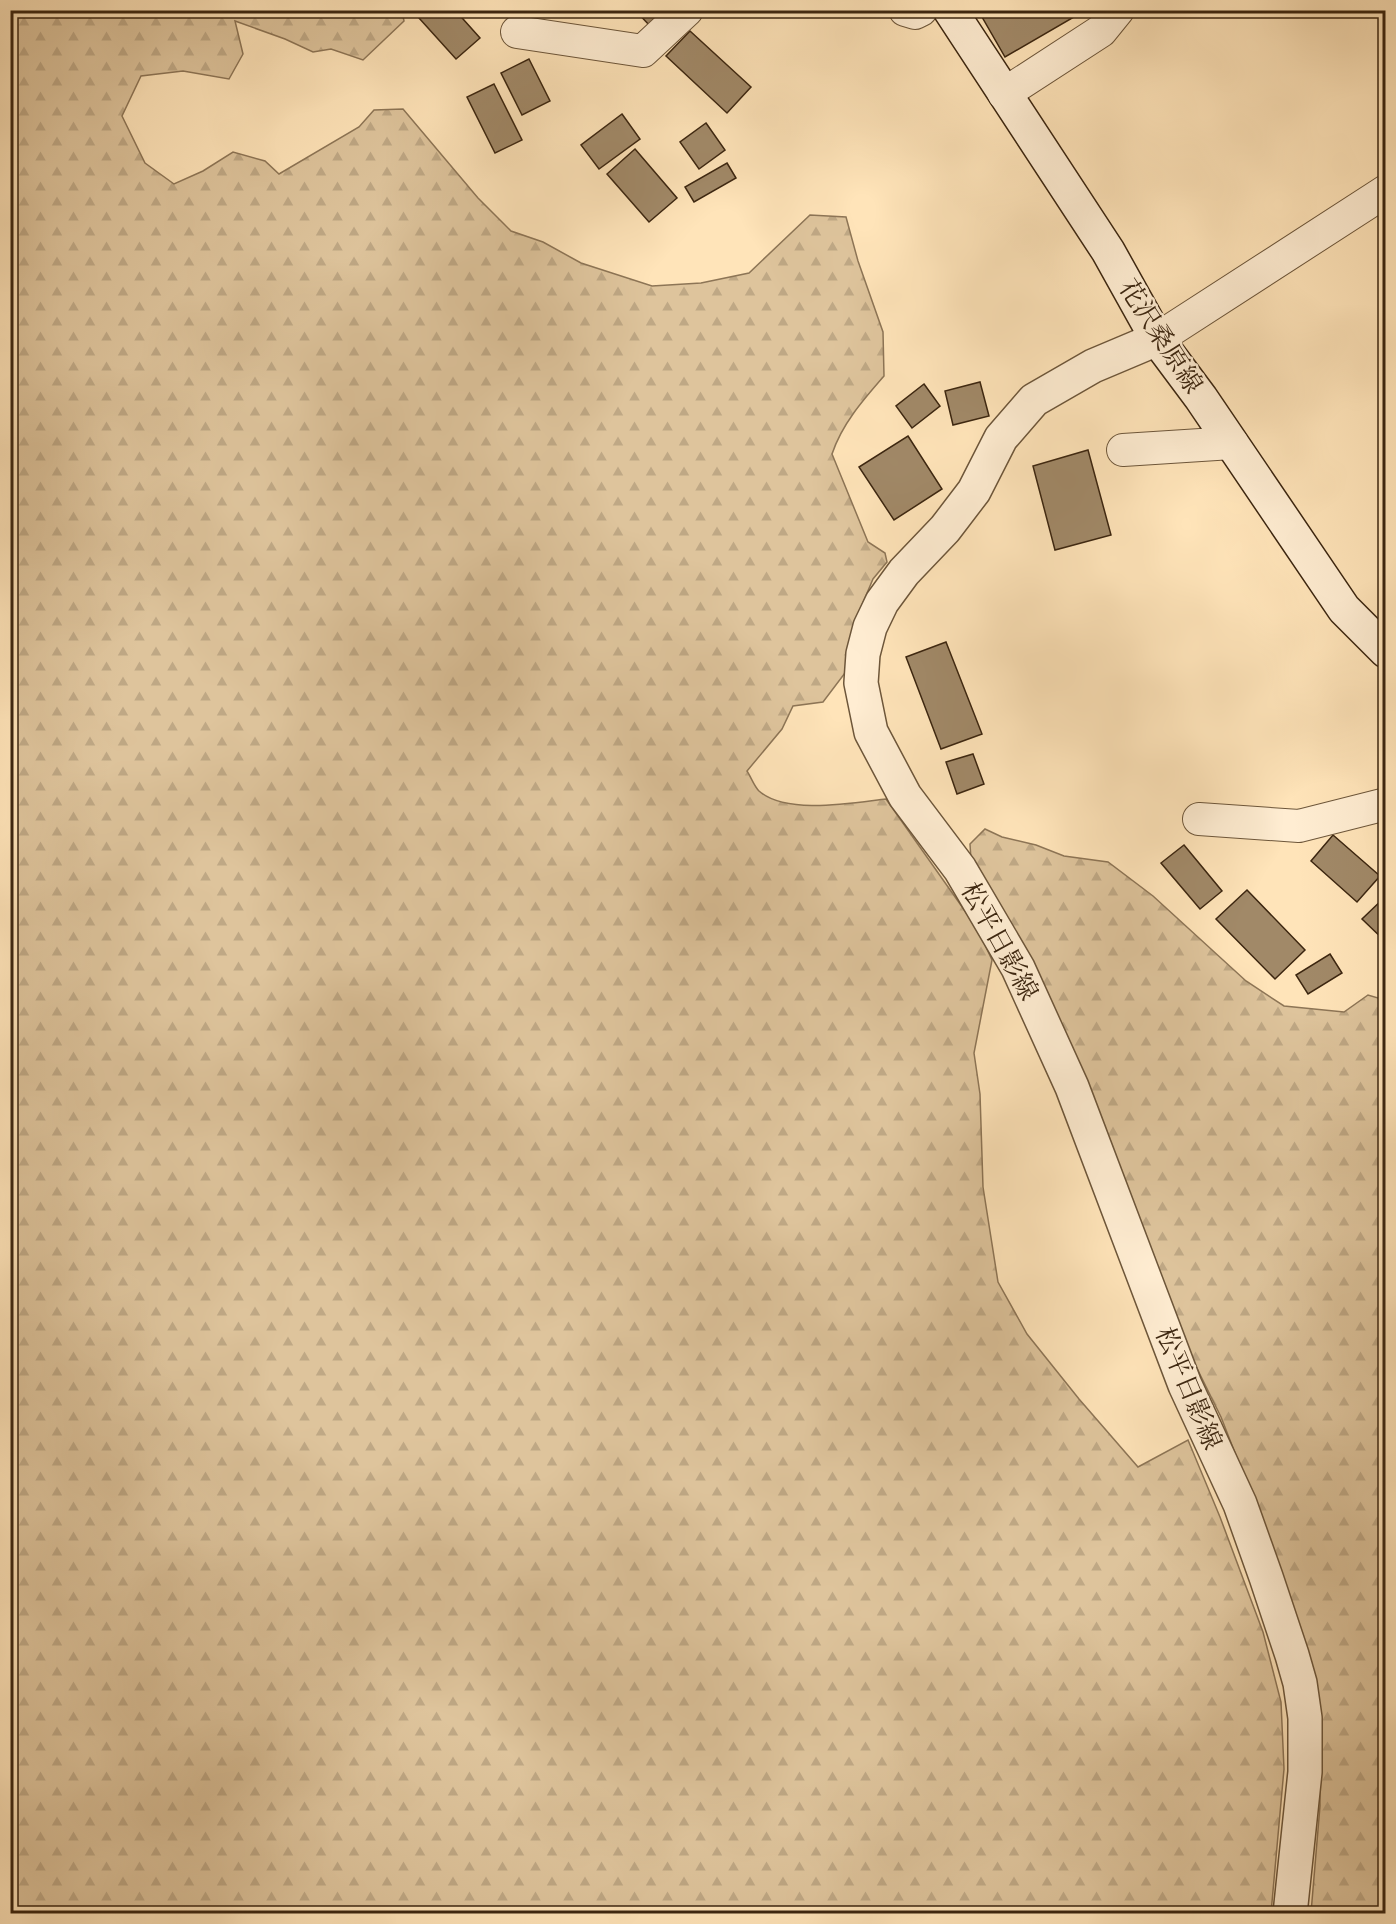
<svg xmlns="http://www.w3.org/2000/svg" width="1396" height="1924" viewBox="0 0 1396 1924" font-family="'IM FELL Double Pica','Noto Serif JP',serif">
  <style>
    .forest { fill: url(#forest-firs); stroke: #8d7556; stroke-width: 1.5 }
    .building { fill: #a18968; stroke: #3c2610; stroke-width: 1.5 }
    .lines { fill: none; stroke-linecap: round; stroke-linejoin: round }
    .minor-casing { stroke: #6d563a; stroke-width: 34 }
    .tertiary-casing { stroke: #6d563a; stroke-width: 36 }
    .secondary-casing { stroke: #3c2610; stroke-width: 36 }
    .minor { stroke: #ffedd2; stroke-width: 32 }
    .tertiary { stroke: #ffedd2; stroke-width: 33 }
    .secondary { stroke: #ffedd2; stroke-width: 33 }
    .labels { text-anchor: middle; stroke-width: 5; stroke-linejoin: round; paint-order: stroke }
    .street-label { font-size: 26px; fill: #3c2610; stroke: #ffedd2 }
  </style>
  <defs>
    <pattern id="forest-firs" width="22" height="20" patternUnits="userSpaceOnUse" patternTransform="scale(1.5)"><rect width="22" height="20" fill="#dec49c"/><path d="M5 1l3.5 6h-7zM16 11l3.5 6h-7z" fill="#bfa885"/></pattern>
  </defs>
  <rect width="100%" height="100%" fill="#ffe4b9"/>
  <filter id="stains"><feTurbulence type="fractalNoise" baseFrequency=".00333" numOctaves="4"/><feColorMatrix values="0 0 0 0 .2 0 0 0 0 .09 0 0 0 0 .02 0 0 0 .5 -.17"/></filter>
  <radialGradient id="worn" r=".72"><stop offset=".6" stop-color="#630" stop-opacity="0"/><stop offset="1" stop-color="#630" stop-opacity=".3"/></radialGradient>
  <g class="forest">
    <path d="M11,11H402L404,21L363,60L331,49L313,52L285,39L235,21L243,54L229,79L183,71L141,76L122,116L145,163L174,184L203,171L233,152L265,161L279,174L359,127L374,110L403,109L478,198L511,231L543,242L581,263L652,286L701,283L749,273L810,215L846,217L858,261L883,332L884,376C863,400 842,424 832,454L868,542L885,553L887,562L873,579L859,612L848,646L845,673L823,702L793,706L782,729L747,771C751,777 754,786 759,791C786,815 852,803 886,799L977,928L992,960L974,1053L980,1094L983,1187L998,1282L1027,1334L1079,1399L1138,1467L1188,1440L1220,1517L1263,1632L1281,1702L1284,1769L1271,1913L11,1914Z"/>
    <polygon points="985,829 1002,837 1036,845 1064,856 1108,862 1153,896 1246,981 1284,1006 1344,1012 1368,995 1385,1000 1385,1913 1311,1913 1320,1806 1319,1709 1283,1576 1221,1417 1182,1338 971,860 970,844"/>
  </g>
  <g class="building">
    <polygon points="427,10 455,10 480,38 456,59 419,18"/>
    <polygon points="635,10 667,10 650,26"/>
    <polygon points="978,10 1086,10 1005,57"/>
    <polygon points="690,31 751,87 727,113 666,56"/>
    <polygon points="529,59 550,101 522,115 501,73"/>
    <polygon points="494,84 522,140 495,153 467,97"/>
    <polygon points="622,114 640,139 599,169 581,145"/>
    <polygon points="706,123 725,150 699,169 680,142"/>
    <polygon points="635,149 677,198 649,222 607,174"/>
    <polygon points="727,163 736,178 694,202 685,187"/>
    <polygon points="980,382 989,416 953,425 945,391"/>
    <polygon points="924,384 940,406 912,428 896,406"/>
    <polygon points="908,436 942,489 894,520 859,467"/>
    <polygon points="1088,450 1111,535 1055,550 1033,466"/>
    <polygon points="946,642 982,734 941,749 906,657"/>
    <polygon points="973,754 984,784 957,794 946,762"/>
    <polygon points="1333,835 1380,876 1357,902 1311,861"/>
    <polygon points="1184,845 1222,891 1200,909 1161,863"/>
    <polygon points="1247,890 1305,950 1275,979 1216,919"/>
    <polygon points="1386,896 1386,942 1362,919"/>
    <polygon points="1330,954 1342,973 1308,994 1296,975"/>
  </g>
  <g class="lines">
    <defs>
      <g id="minor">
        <polyline points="905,10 915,13 921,10"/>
        <polyline points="517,32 643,51 687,10"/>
        <polyline points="1004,94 1101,31 1118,10"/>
        <polyline points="1157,339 1386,191"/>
        <polyline points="1123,450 1232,443"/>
        <polyline points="1199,819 1299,826 1386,804"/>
      </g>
      <polyline id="tertiary" points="1157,339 1093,366 1034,400 1001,438 974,491 945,529 904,572 882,602 870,627 863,654 861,683 871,732 905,796 960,869 1018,968 1072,1087 1185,1385 1240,1504 1266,1577 1292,1655 1300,1683 1305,1718 1305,1772 1290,1914"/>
      <polyline id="secondary" points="950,10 1108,251 1157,339 1201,398 1344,609 1386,651"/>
    </defs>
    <use href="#minor" class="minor-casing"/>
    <use href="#tertiary" class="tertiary-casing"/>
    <use href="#secondary" class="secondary-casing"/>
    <use href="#minor" class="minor"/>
    <use href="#tertiary" class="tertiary"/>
    <use href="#secondary" class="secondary"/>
  </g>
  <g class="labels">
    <g class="street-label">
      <text transform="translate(1161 336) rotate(57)" y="9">花沢桑原線</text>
      <text transform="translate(1000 941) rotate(61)" y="9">松平日影線</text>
      <text transform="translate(1189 1388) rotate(67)" y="9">松平日影線</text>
    </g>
  </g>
  <rect width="1396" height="1924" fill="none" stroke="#ffe4b9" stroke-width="36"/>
  <rect x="12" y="12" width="1372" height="1900" fill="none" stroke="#3c2610" stroke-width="3"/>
  <rect x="18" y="18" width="1360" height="1888" fill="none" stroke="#3c2610" stroke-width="1.5"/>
  <rect width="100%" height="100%" filter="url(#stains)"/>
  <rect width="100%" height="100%" fill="url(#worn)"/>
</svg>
